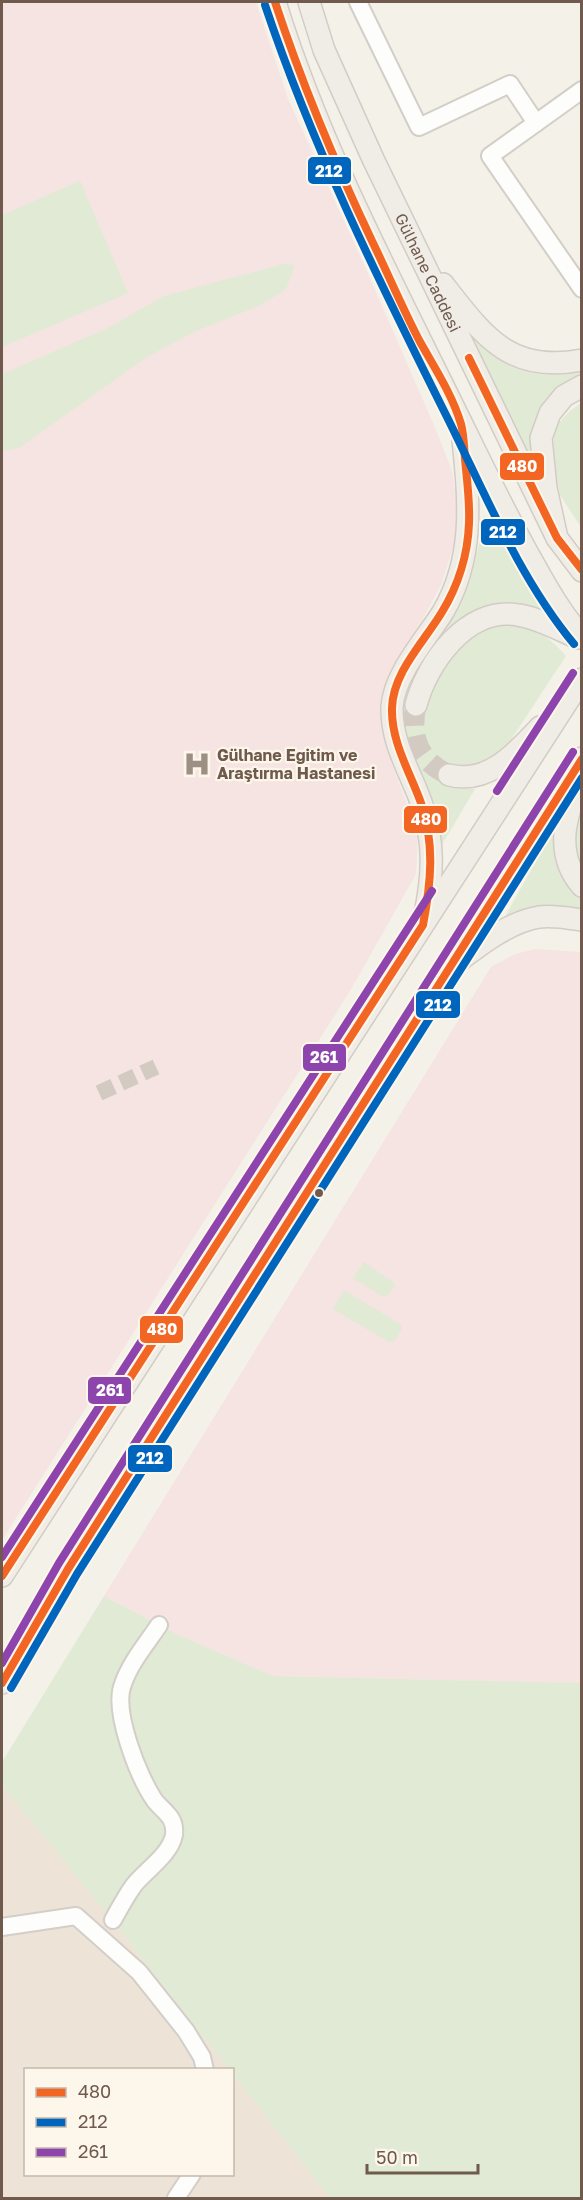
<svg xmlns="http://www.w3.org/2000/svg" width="583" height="2200" viewBox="0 0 583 2200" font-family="'Golos Text',sans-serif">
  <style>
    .residential { fill: #ede4d7 }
    .medical { fill: #f5e4e1 }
    .green { fill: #e1ead5 }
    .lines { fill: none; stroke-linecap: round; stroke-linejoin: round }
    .minor-tunnel { stroke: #d3cbc2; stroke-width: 16; stroke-dasharray: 16 8; stroke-linecap: butt }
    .major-tunnel { stroke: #d3cbc2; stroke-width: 21; stroke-dasharray: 21 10; stroke-linecap: butt }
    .minor-casing { stroke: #d3cec7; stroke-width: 20 }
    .major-casing { stroke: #d3ccc6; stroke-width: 24 }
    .minor { stroke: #fdfdfc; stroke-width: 16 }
    .major { stroke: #f0ede6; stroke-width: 21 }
    .bus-1-casing { stroke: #fdf6ea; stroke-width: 12 }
    .bus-2-casing { stroke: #fdf6ea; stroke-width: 12 }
    .bus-3-casing { stroke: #fdf6ea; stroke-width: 12 }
    .bus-1 { stroke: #f26522; stroke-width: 8 }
    .bus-2 { stroke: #0065bd; stroke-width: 8 }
    .bus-3 { stroke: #8e44ad; stroke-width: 8 }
    .bus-dot { fill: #6f5a4d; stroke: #fdf6ea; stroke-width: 2 }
    .labels { text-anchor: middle; stroke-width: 4.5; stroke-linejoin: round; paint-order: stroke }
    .street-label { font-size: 16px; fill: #6f5a4d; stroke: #fdf6ea }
    .poi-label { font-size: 16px; font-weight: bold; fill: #6f5a4d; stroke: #fdf6ea; text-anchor: start }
    .line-badge { stroke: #fdf6ea; stroke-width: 2 }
    .badge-label { font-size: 16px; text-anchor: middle; font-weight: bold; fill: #fff }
  </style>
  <rect width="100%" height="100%" fill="#f4f1e9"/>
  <polygon class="residential" points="2,1785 113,1920 229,2069 26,2070 26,2174 232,2174 233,2074 330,2198 2,2198"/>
  <g class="medical">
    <polygon points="2,2 256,2 288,99 362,260 436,430 452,471 457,505 455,541 441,585 398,665 385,712 387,751 418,833 416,874 350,991 2,1540"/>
    <polygon points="536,949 581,952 581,1683 273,1676 175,1634 104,1596 491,967 515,954"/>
  </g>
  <g class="green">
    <polygon points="80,181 128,293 2,347 2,215"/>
    <polygon points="284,264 295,265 286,289 261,305 196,331 147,357 19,448 2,451 2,374 108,328 164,296"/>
    <path d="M451,303C464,318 478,341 493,353C518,373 551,379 581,369V381L536,428L528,458Z"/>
    <polygon points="581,403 581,527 560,495 552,458 555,427 570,411"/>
    <path d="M484,515L548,616C534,612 520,608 506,607C454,605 425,662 410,704L424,707C425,672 467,620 503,621C530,622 549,637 566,656L501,755C485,766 472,773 451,769L448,781L475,789L443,843C438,824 434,804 425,786C405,742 393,725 412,677L468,584L481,537Z"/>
    <polygon points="581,804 581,870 572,844"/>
    <polygon points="555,827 555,853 560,866 581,895 581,912 502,922"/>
    <polygon points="364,1262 394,1283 395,1286 388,1295 383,1297 353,1278"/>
    <polygon points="344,1290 400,1324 402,1328 395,1341 389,1342 333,1309"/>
    <polygon points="104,1596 176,1634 273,1676 581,1683 581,2198 330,2198 233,2074 232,2070 229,2069 113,1921 2,1785 2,1762"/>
  </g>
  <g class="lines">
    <polyline class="minor-tunnel" points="99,1093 156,1067"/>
    <path class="major-tunnel" d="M416,705C409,738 419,761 449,775"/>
    <defs>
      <g id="minor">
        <polyline points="358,2 419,127 510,84 536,123"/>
        <polyline points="582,90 490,156 582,289"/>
        <path d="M113,1920C119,1909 126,1896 134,1885C146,1870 170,1855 174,1835C176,1817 164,1812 155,1801C139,1778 112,1711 123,1684C130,1663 147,1643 159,1625"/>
        <polyline points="2,1927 76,1916 139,1972 186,2031 202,2057 205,2070"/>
        <polyline points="176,2198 192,2174"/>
      </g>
      <g id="major">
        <path d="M275,2C320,148 393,283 460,420C483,467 506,515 532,561C547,588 561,613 582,637"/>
        <path id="s1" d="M309,2L324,50L374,161L557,538"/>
        <path d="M443,284C483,335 509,374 582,360"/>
        <polyline points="582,386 564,396 550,413 541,438 546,488 557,538 582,571"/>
        <path d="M416,705C427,663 467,606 518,615C539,618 559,630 578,638"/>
        <path d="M449,775C488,785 516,753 540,727"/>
        <path d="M582,775C567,812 552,852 582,886"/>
        <path d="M425,914C433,874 435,842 421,802C410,771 391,743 392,707C394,674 426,639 443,612C475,557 469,500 463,440"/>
        <path d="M456,963C480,945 509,922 539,917C553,915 568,918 582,920"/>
        <polyline points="2,1576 582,679"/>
        <polyline points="2,1683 68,1569 309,1186 582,758"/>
      </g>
    </defs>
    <use href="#minor" class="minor-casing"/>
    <use href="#major" class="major-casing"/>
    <use href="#minor" class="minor"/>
    <use href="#major" class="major"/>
    <defs>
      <g id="bus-1">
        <polyline points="469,358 557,538 582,570"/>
        <path d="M2,1576L423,925C431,883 435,844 421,803C410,772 391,742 392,708C393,672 424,642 442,612C458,586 468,554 469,523C470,502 467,480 465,459C464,447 464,435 461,424C452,394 434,367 419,340C402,307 388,274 372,241C335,163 302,84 275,2"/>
        <polyline points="2,1683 68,1569 582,759"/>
      </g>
      <g id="bus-2">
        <path d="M265,5C313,148 379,281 446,415C484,491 519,578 574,644"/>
        <polyline points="11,1688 77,1574 582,778"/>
      </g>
      <g id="bus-3">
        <polyline points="497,791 573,673"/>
        <polyline points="2,1557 432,891"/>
        <polyline points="2,1663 59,1563 573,752"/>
      </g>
    </defs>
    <use href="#bus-1" class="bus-1-casing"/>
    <use href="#bus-2" class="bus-2-casing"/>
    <use href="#bus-3" class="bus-3-casing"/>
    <use href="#bus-1" class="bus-1"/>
    <use href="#bus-2" class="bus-2"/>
    <use href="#bus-3" class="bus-3"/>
  </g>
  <defs>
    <symbol id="hospital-bare" viewBox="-9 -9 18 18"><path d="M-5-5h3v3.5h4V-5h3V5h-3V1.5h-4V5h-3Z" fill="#9e8f84" stroke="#fdf6ea" stroke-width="2.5" paint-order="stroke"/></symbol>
  </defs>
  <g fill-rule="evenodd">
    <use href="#hospital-bare" x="178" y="745" width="38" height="38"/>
  </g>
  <circle class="bus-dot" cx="319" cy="1193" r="5"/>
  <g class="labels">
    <g class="street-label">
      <text dy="6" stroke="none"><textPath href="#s1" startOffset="296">Gülhane Caddesi</textPath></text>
    </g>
    <g class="poi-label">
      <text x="217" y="761">Gülhane Eğitim ve<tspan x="217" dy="18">Araştırma Hastanesi</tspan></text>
    </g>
  </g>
  <g class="line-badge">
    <rect x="307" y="156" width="45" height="29" rx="6" fill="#0065bd"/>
    <rect x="499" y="452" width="46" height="29" rx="6" fill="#f26522"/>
    <rect x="480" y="518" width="46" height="28" rx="6" fill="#0065bd"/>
    <rect x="403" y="805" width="45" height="29" rx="6" fill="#f26522"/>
    <rect x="415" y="990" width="46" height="29" rx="6" fill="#0065bd"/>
    <rect x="302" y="1043" width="45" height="29" rx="6" fill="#8e44ad"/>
    <rect x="139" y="1315" width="45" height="29" rx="6" fill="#f26522"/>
    <rect x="87" y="1376" width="45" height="29" rx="6" fill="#8e44ad"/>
    <rect x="127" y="1444" width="46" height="29" rx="6" fill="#0065bd"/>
  </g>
  <g class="badge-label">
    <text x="329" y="177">212</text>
    <text x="522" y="472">480</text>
    <text x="503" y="538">212</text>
    <text x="426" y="825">480</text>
    <text x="438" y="1011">212</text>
    <text x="324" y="1063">261</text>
    <text x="162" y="1335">480</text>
    <text x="110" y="1396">261</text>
    <text x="150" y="1464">212</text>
  </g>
  <rect width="583" height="2200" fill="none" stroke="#6f5a4d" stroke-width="6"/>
  <rect x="24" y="2068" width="210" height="108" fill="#fdf6ea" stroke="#c4b8ab" stroke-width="1.5"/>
  <rect x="36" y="2088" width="30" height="9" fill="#f26522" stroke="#c4b8ab" stroke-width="1.5"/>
  <text x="78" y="2098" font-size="18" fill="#6f5a4d">480</text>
  <rect x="36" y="2118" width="30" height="9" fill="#0065bd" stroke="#c4b8ab" stroke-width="1.5"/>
  <text x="78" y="2128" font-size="18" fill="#6f5a4d">212</text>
  <rect x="36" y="2148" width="30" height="9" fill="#8e44ad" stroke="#c4b8ab" stroke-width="1.5"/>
  <text x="78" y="2158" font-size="18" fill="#6f5a4d">261</text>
  <path d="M367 2164v9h111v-9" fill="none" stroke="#6f5a4d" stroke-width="3"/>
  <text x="376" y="2164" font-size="18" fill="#6f5a4d" stroke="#fdf6ea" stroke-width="4.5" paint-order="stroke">50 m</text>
</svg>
